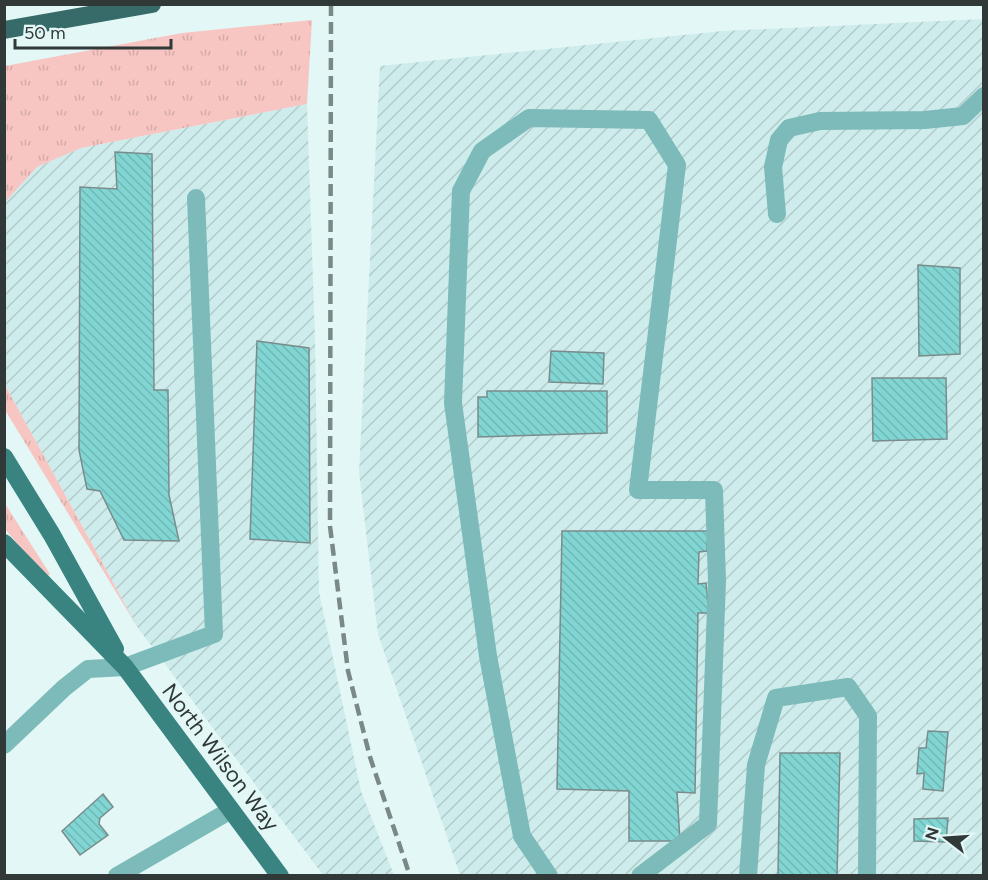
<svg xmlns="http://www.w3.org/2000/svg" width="988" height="880" viewBox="0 0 988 880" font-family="Figtree,sans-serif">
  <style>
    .industrial { fill: url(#industrial-furrows) }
    .grass { fill: url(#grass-tufts) }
    .building { fill: url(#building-back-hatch); stroke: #798c8b; stroke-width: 1.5 }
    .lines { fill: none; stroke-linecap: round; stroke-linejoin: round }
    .minor { stroke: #7cbbb9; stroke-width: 18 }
    .major { stroke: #398381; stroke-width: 18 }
    .highway { stroke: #366b6a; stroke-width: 18 }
    .rail { stroke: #7b8888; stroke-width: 4.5; stroke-dasharray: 12 6; stroke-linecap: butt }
    .labels { text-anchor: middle; stroke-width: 5; stroke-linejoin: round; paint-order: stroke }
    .street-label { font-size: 22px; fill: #303838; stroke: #e2f7f6 }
  </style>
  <defs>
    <pattern id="industrial-furrows" width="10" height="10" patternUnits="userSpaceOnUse" patternTransform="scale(1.5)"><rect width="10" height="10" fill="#ceeceb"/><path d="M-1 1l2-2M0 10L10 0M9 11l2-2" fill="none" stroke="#b1cbca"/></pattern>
    <pattern id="grass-tufts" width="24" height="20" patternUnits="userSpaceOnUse" patternTransform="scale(1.5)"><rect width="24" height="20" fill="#f7c6c2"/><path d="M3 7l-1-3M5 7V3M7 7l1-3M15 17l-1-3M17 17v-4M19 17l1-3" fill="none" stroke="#d4aba7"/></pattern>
    <pattern id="building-back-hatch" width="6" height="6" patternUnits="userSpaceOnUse" patternTransform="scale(1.5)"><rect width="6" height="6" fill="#81d6d3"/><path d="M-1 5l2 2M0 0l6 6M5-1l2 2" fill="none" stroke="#70b8b6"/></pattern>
  </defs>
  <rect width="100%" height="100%" fill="#e2f7f6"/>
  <g class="industrial">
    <polygon points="983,19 983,875 460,875 378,634 359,472 380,66 723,31"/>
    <polygon points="307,104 315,340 319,592 361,791 394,875 323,875 138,628 5,385 4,202 37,167 81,148"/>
  </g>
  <g class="grass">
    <polygon points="312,20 307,104 81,148 37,167 5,202 5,66 182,33"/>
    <polygon points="4,385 5,385 138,628 5,410"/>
    <polygon points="4,502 50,574 46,578 5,529"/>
  </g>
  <g class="building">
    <polygon points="115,152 152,154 154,390 168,390 169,495 179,541 124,540 100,491 87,489 79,450 80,187 117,189"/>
    <polygon points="918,265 960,268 960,354 919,356"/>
    <polygon points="257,341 309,348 310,543 250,539"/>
    <polygon points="551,351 604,353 603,384 549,382"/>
    <polygon points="872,378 946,378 947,439 873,441"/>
    <polygon points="487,391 607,391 607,433 478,437 478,397 487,397"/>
    <polygon points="562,531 708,531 707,551 699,552 698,584 706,583 709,613 698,613 695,793 677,792 680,841 629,841 629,791 557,789"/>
    <polygon points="928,731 948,732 943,791 923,789 924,773 917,774 919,748 926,748"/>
    <polygon points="780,753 840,753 837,876 778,876"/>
    <polygon points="103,794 113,807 100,818 99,824 108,835 80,855 62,831"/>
    <polygon points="948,818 946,842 914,841 914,819"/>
  </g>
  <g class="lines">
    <g class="minor">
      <polyline points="777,214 773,167 779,140 789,128 820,121 925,120 963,116 984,96"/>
      <polyline points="4,745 64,688 88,669 125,667 214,634 196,198"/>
      <polyline points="117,876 231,810"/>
      <polyline points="549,876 522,836 488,656 453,403 461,191 482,151 529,118 649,120 677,165 638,490 714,490 717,581 708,824 640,876"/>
      <polyline points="748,876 756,765 776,698 848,687 868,716 867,876"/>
    </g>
    <g class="major">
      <polyline points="4,457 52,535 115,649"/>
      <polyline points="4,543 125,667 280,876"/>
    </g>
    <polyline class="highway" points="4,30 152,4"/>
    <polyline class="rail" points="331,4 330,526 348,671 370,757 410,876"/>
  </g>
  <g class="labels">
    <g class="street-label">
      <text transform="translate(221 757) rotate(53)" y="8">North Wilson Way</text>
    </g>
  </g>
  <rect width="988" height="880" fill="none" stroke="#303838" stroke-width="12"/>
  <g transform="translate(946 838) rotate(287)" stroke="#e2f7f6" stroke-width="4.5" paint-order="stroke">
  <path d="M0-4.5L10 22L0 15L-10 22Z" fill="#303838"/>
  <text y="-9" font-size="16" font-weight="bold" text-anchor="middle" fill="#303838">N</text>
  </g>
  <path d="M15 39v9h156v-9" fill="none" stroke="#303838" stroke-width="3"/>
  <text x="24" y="39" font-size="18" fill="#303838" stroke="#e2f7f6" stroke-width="4.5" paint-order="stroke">50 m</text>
</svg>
